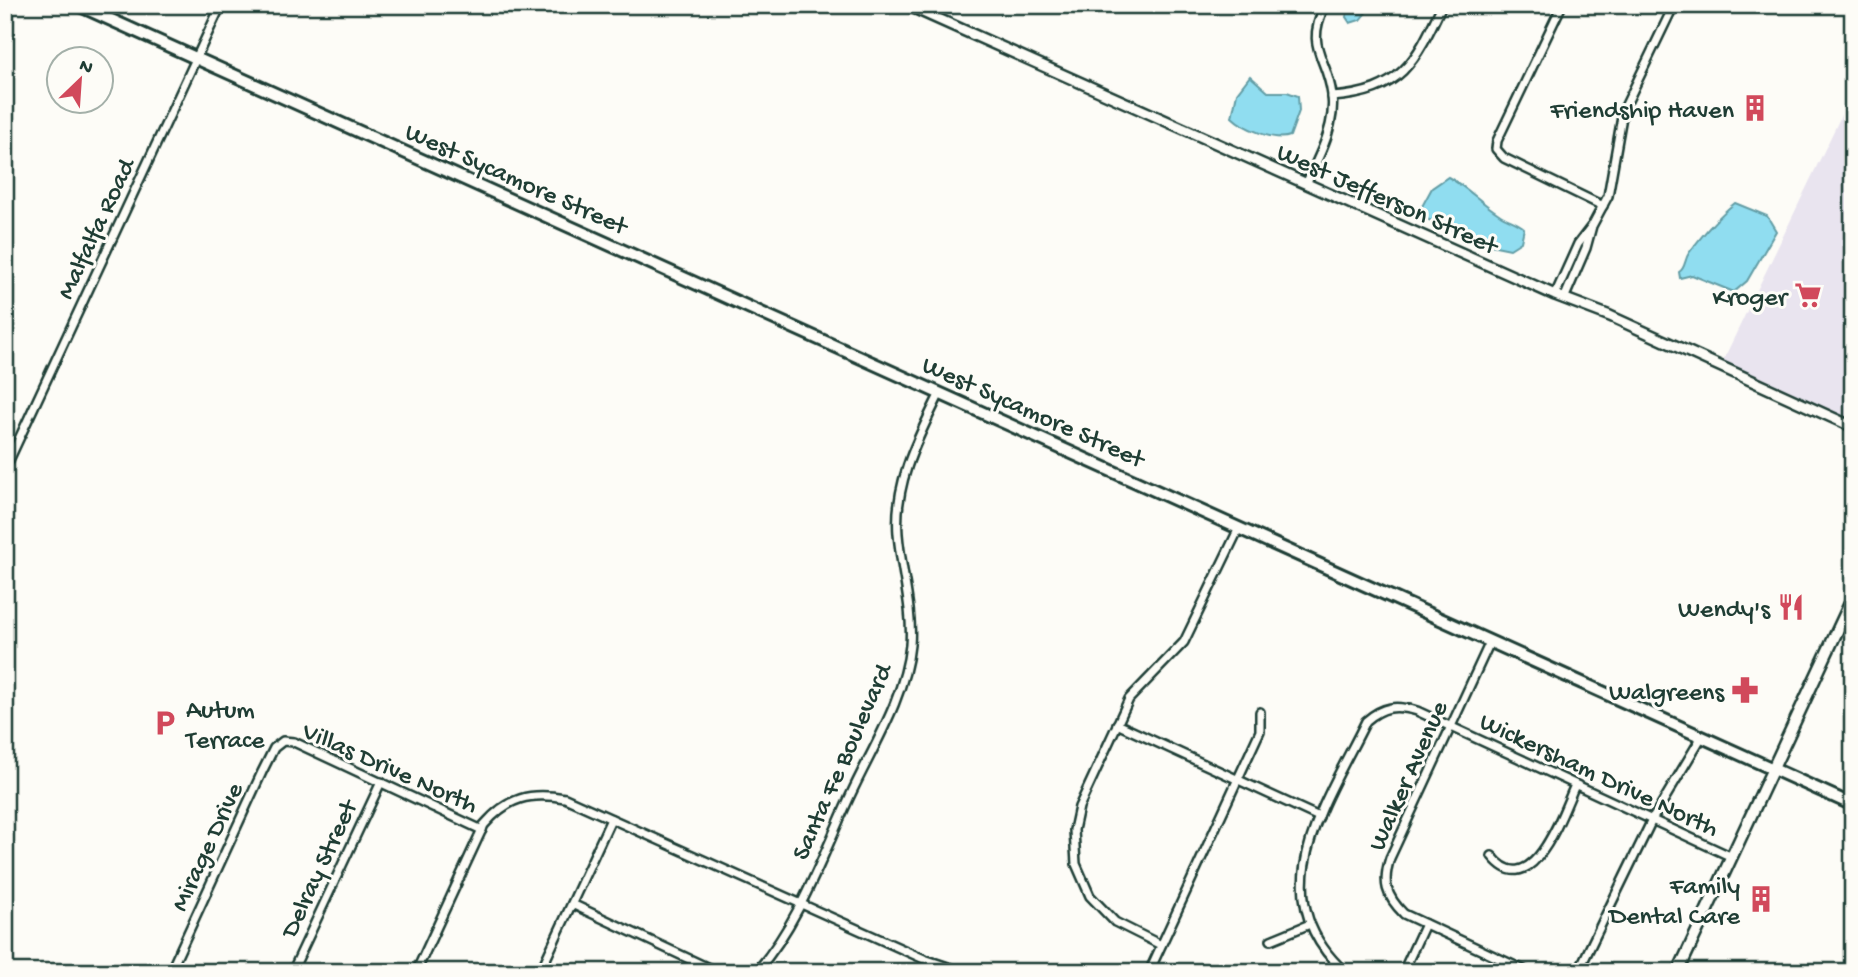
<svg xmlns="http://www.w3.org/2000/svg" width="1858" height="977" viewBox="0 0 1858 977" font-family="'Gochi Hand',sans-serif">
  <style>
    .built { fill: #e9e4ef }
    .water { fill: #90ddf0; stroke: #639da5; stroke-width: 2 }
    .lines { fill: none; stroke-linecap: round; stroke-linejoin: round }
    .minor-casing { stroke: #1f3d34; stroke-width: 12 }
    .tertiary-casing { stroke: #1f3d34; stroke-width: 14 }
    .secondary-casing { stroke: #1f3d34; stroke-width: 15 }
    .primary-casing { stroke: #1f3d34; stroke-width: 16 }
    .minor { stroke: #fdfcf7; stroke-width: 7 }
    .tertiary { stroke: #fdfcf7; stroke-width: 9 }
    .secondary { stroke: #fdfcf7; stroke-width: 10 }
    .primary { stroke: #fdfcf7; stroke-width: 10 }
    .labels { text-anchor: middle; stroke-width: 6; stroke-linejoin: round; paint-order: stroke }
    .poi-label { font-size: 26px; fill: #1f3d34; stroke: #fdfcf7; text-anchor: end }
    .street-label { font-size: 26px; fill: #1f3d34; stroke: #fdfcf7 }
  </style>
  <rect width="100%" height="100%" fill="#fdfcf7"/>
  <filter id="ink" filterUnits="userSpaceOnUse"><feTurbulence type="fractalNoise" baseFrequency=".0143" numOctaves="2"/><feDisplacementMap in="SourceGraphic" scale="14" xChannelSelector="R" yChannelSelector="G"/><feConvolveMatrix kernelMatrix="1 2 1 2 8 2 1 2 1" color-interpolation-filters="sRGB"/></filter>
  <g filter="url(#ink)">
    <polygon class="built" points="1853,91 1853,428 1720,367"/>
    <g class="water">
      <polygon points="1349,5 1372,5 1360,20 1350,23 1346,17"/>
      <path d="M1250,76L1268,92H1287L1298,96L1299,111L1290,136C1275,142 1243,128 1232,117L1237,93Z"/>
      <path d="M1448,177C1467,187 1481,203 1499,214C1507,220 1516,221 1524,228L1521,242L1510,249L1486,244L1422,217L1420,210L1432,188Z"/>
      <path d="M1735,203L1767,216L1776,231L1747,281L1734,292L1692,275L1680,278L1679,272C1686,268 1684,260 1689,253C1703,234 1717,217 1735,203Z"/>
    </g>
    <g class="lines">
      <defs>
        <g id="minor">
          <polyline points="1562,5 1497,141 1496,149 1504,158 1603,206"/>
          <path d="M1332,97C1401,92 1415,63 1442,5"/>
          <path d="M1306,184C1319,156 1336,126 1332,95C1327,55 1304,49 1325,5"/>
          <polyline points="1555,295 1578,244 1591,227"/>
          <polyline points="1564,299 1586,248 1592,226 1608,196 1623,111 1674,5"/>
          <polyline points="5,469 221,5"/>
          <path d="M1490,642L1390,858C1382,883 1386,896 1404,914L1528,972"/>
          <polyline points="1117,724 1319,817"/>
          <path d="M1492,856C1532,906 1563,811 1575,785"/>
          <polyline points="572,904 717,972"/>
          <polyline points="1271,940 1310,924"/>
          <polyline points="1161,945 1115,922 1090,896 1076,864 1074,830 1079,807 1129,699 1184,642 1239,528"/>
          <polyline points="170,972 262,772 274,748 283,741 294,742 482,830"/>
          <polyline points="292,972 381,782"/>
          <path d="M416,972L484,825C508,797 530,792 565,798L924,959L963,972"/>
          <polyline points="540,972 611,819"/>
          <path d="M756,972C800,922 823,854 851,794C873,747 905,697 910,645C913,608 901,571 898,534C894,482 918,438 940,393"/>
          <polyline points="1149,972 1260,731 1260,712"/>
          <path d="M1345,972C1259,894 1326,803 1366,721C1383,706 1396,705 1417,711L1732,857"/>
          <polyline points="1403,972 1425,924"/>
          <polyline points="1578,972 1652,820 1701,738"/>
        </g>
        <polyline id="tertiary" points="907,5 1555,295 1610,316 1853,427"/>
        <polyline id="secondary" points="1678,972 1853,597"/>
        <polyline id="primary" points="78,5 1853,805"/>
      </defs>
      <use href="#minor" class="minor-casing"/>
      <use href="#tertiary" class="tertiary-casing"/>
      <use href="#secondary" class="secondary-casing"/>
      <use href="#primary" class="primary-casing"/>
      <use href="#minor" class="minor"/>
      <use href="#tertiary" class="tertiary"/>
      <use href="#secondary" class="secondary"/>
      <use href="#primary" class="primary"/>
    </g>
  </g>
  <defs>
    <symbol id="building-bare" viewBox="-9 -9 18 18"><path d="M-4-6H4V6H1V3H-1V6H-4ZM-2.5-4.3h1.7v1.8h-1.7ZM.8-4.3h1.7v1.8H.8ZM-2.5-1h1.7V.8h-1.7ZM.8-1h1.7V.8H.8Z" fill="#d1495b" stroke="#fdfcf7" stroke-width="2.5" paint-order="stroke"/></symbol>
    <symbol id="supermarket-bare" viewBox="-9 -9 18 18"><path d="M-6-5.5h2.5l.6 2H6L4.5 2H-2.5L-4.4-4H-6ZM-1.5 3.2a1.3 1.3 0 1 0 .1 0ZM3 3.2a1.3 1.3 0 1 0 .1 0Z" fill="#d1495b" stroke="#fdfcf7" stroke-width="2.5" paint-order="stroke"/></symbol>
    <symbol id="restaurant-bare" viewBox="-9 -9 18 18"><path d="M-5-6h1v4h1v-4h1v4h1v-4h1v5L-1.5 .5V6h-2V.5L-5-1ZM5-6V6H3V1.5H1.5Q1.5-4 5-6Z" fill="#d1495b" stroke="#fdfcf7" stroke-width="2.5" paint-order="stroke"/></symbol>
    <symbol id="pharmacy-bare" viewBox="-9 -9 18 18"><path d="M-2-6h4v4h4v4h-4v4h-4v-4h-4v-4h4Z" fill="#d1495b" stroke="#fdfcf7" stroke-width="2.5" paint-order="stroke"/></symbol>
    <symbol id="parking-bare" viewBox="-9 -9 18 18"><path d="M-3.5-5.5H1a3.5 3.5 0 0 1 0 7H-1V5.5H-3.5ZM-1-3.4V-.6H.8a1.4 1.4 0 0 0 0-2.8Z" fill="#d1495b" stroke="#fdfcf7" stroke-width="2.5" paint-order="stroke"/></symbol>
  </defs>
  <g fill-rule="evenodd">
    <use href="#building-bare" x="1736" y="89" width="38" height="38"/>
    <use href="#supermarket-bare" x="1789" y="276" width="38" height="38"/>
    <use href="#restaurant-bare" x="1772" y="588" width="38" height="38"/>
    <use href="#pharmacy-bare" x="1726" y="671" width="38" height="38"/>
    <use href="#parking-bare" x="146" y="704" width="38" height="38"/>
    <use href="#building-bare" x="1742" y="880" width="38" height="38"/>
  </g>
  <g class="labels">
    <g class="poi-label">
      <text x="1734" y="117">Friendship Haven</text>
      <text x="1787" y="304">Kroger</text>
      <text x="1770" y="616">Wendy's</text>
      <text x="1724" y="699">Walgreens</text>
      <text x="186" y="717" text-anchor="start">Autum<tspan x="186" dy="30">Terrace</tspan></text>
      <text x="1740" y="893">Family<tspan x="1740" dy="30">Dental Care</tspan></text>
    </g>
    <g class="street-label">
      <text transform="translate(517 177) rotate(24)" y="9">West Sycamore Street</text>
      <text transform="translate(1388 197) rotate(24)" y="9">West Jefferson Street</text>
      <text transform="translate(94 228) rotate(-65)" y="9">Malfalfa Road</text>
      <text transform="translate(1034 410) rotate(24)" y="9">West Sycamore Street</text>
      <text transform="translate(840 761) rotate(-66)" y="9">Santa Fe Boulevard</text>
      <text transform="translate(391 766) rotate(24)" y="9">Villas Drive North</text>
      <text transform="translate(1600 773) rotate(25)" y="9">Wickersham Drive North</text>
      <text transform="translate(1406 775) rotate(-66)" y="9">Walker Avenue</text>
      <text transform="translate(205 846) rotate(-65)" y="9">Mirage Drive</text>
      <text transform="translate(317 868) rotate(-65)" y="9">Delray Street</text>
    </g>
  </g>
  <rect width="1858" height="977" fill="none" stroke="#fdfcf7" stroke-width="28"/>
  <rect x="14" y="14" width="1830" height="949" fill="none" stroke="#1f3d34" stroke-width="2.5" filter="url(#ink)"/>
  <g transform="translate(80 80) rotate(25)"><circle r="33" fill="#fdfcf7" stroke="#a4b0a9" stroke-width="2"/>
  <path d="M0-5L12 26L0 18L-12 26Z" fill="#d1495b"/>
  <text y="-10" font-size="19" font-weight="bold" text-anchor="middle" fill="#1f3d34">N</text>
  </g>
</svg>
